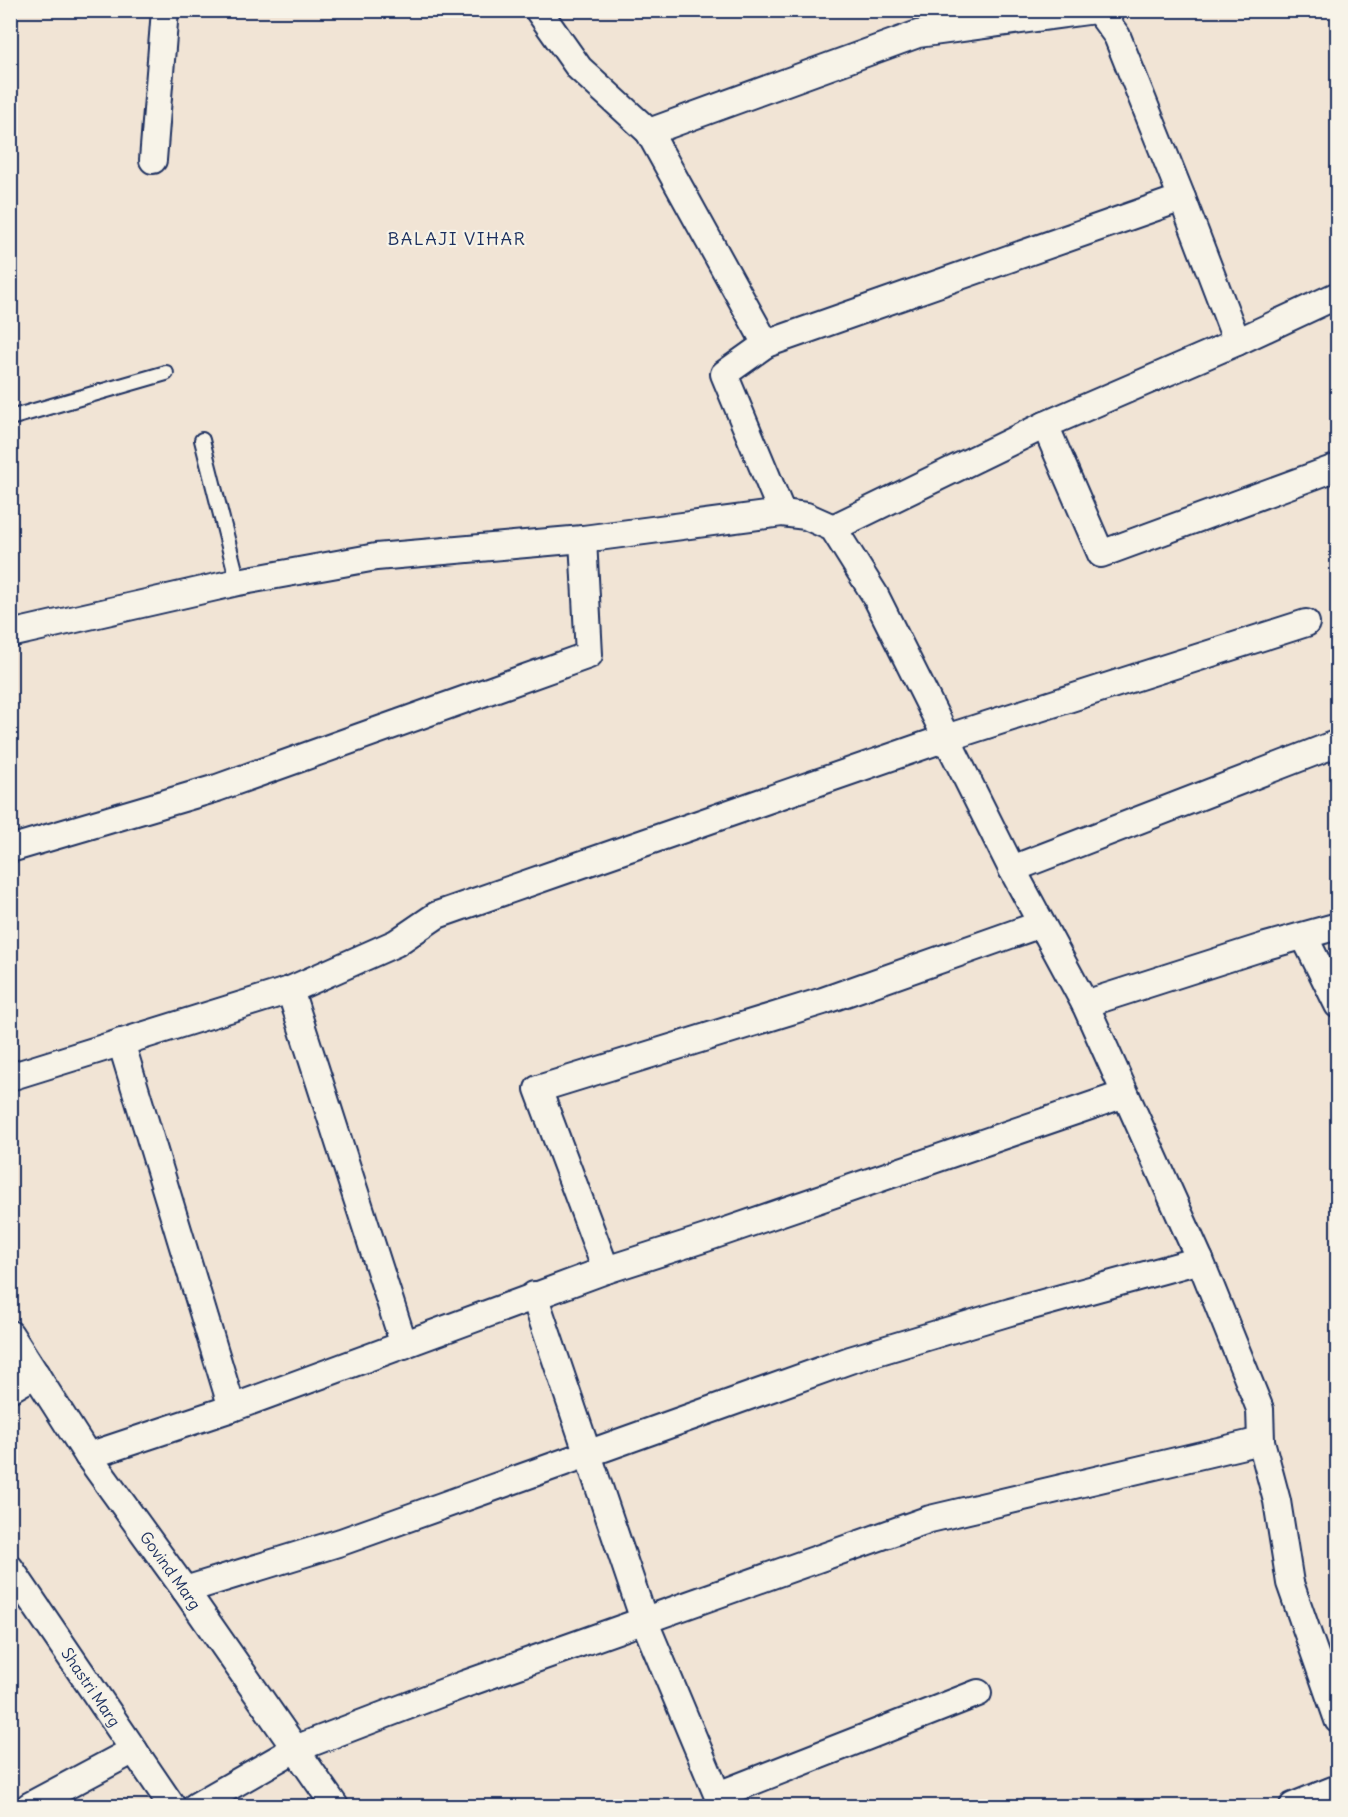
<svg xmlns="http://www.w3.org/2000/svg" width="1348" height="1817" viewBox="0 0 1348 1817" font-family="Delius,sans-serif">
  <style>
    .lines { fill: none; stroke-linecap: round; stroke-linejoin: round }
    .service-casing { stroke: #1b2f5e; stroke-width: 18 }
    .minor-casing { stroke: #1b2f5e; stroke-width: 30 }
    .service { stroke: #f7f3e8; stroke-width: 14 }
    .minor { stroke: #f7f3e8; stroke-width: 26 }
    .labels { text-anchor: middle; stroke-width: 4.5; stroke-linejoin: round; paint-order: stroke }
    .street-label { font-size: 16px; fill: #1b2f5e; stroke: #f7f3e8 }
    .neighbourhood-label { font-size: 18px; letter-spacing: 1.5px; fill: #1b2f5e; stroke: #f7f3e8 }
  </style>
  <rect width="100%" height="100%" fill="#f1e4d5"/>
  <filter id="ink" filterUnits="userSpaceOnUse"><feTurbulence type="fractalNoise" baseFrequency=".0167" numOctaves="2"/><feDisplacementMap in="SourceGraphic" scale="12" xChannelSelector="R" yChannelSelector="G"/><feConvolveMatrix kernelMatrix="1 2 1 2 8 2 1 2 1" color-interpolation-filters="sRGB"/></filter>
  <g filter="url(#ink)">
    <g class="lines">
      <defs>
        <g id="service">
          <polyline points="10,418 166,373"/>
          <polyline points="202,440 238,582"/>
        </g>
        <g id="minor">
          <polyline points="538,10 579,68 649,132 918,34 1095,10"/>
          <polyline points="649,132 766,344"/>
          <polyline points="153,160 165,10"/>
          <polyline points="1237,342 1338,295"/>
          <polyline points="1045,425 1237,342 1182,198 1117,36 1098,10"/>
          <polyline points="782,513 724,374 766,344 1182,198"/>
          <polyline points="833,528 1045,425 1101,554 1338,467"/>
          <polyline points="10,634 238,582 376,557 583,539 782,513 806,516 833,528 875,595 1012,869 1085,1004 1266,946 1338,926"/>
          <polyline points="10,849 217,788 589,655 583,539"/>
          <polyline points="1012,869 1338,743"/>
          <polyline points="1304,936 1338,1005"/>
          <polyline points="290,990 404,1345"/>
          <polyline points="1085,1004 1200,1260 1260,1409 1261,1441 1277,1501 1290,1583 1338,1720"/>
          <polyline points="121,1042 232,1408"/>
          <polyline points="10,1077 290,990 396,943 437,915 560,872 946,738 1306,623"/>
          <polyline points="606,1270 538,1089 823,1001 1041,924"/>
          <polyline points="534,1295 644,1620 722,1806"/>
          <path id="s1" d="M10,1334L88,1456L185,1590L335,1806"/>
          <polyline points="10,1389 36,1374"/>
          <polyline points="88,1456 232,1408 606,1270 706,1238 1125,1094"/>
          <path id="s2" d="M10,1568L172,1806"/>
          <polyline points="185,1590 341,1542 850,1360 1010,1312 1200,1260"/>
          <polyline points="718,1795 978,1693"/>
          <polyline points="29,1806 134,1750"/>
          <polyline points="196,1806 295,1749 465,1684 930,1519 1261,1441"/>
          <polyline points="1293,1806 1338,1788"/>
        </g>
      </defs>
      <use href="#service" class="service-casing"/>
      <use href="#minor" class="minor-casing"/>
      <use href="#service" class="service"/>
      <use href="#minor" class="minor"/>
    </g>
  </g>
  <g class="labels">
    <g class="street-label">
      <text dy="6" stroke="none"><textPath href="#s1" startOffset="286">Govind Marg</textPath></text>
      <text dy="6" stroke="none"><textPath href="#s2" startOffset="144">Shastri Marg</textPath></text>
    </g>
    <g class="neighbourhood-label">
      <text x="457" y="245">BALAJI VIHAR</text>
    </g>
  </g>
  <rect width="1348" height="1817" fill="none" stroke="#f7f3e8" stroke-width="36"/>
  <rect x="18" y="18" width="1312" height="1781" fill="none" stroke="#1b2f5e" stroke-width="2" filter="url(#ink)"/>
</svg>
